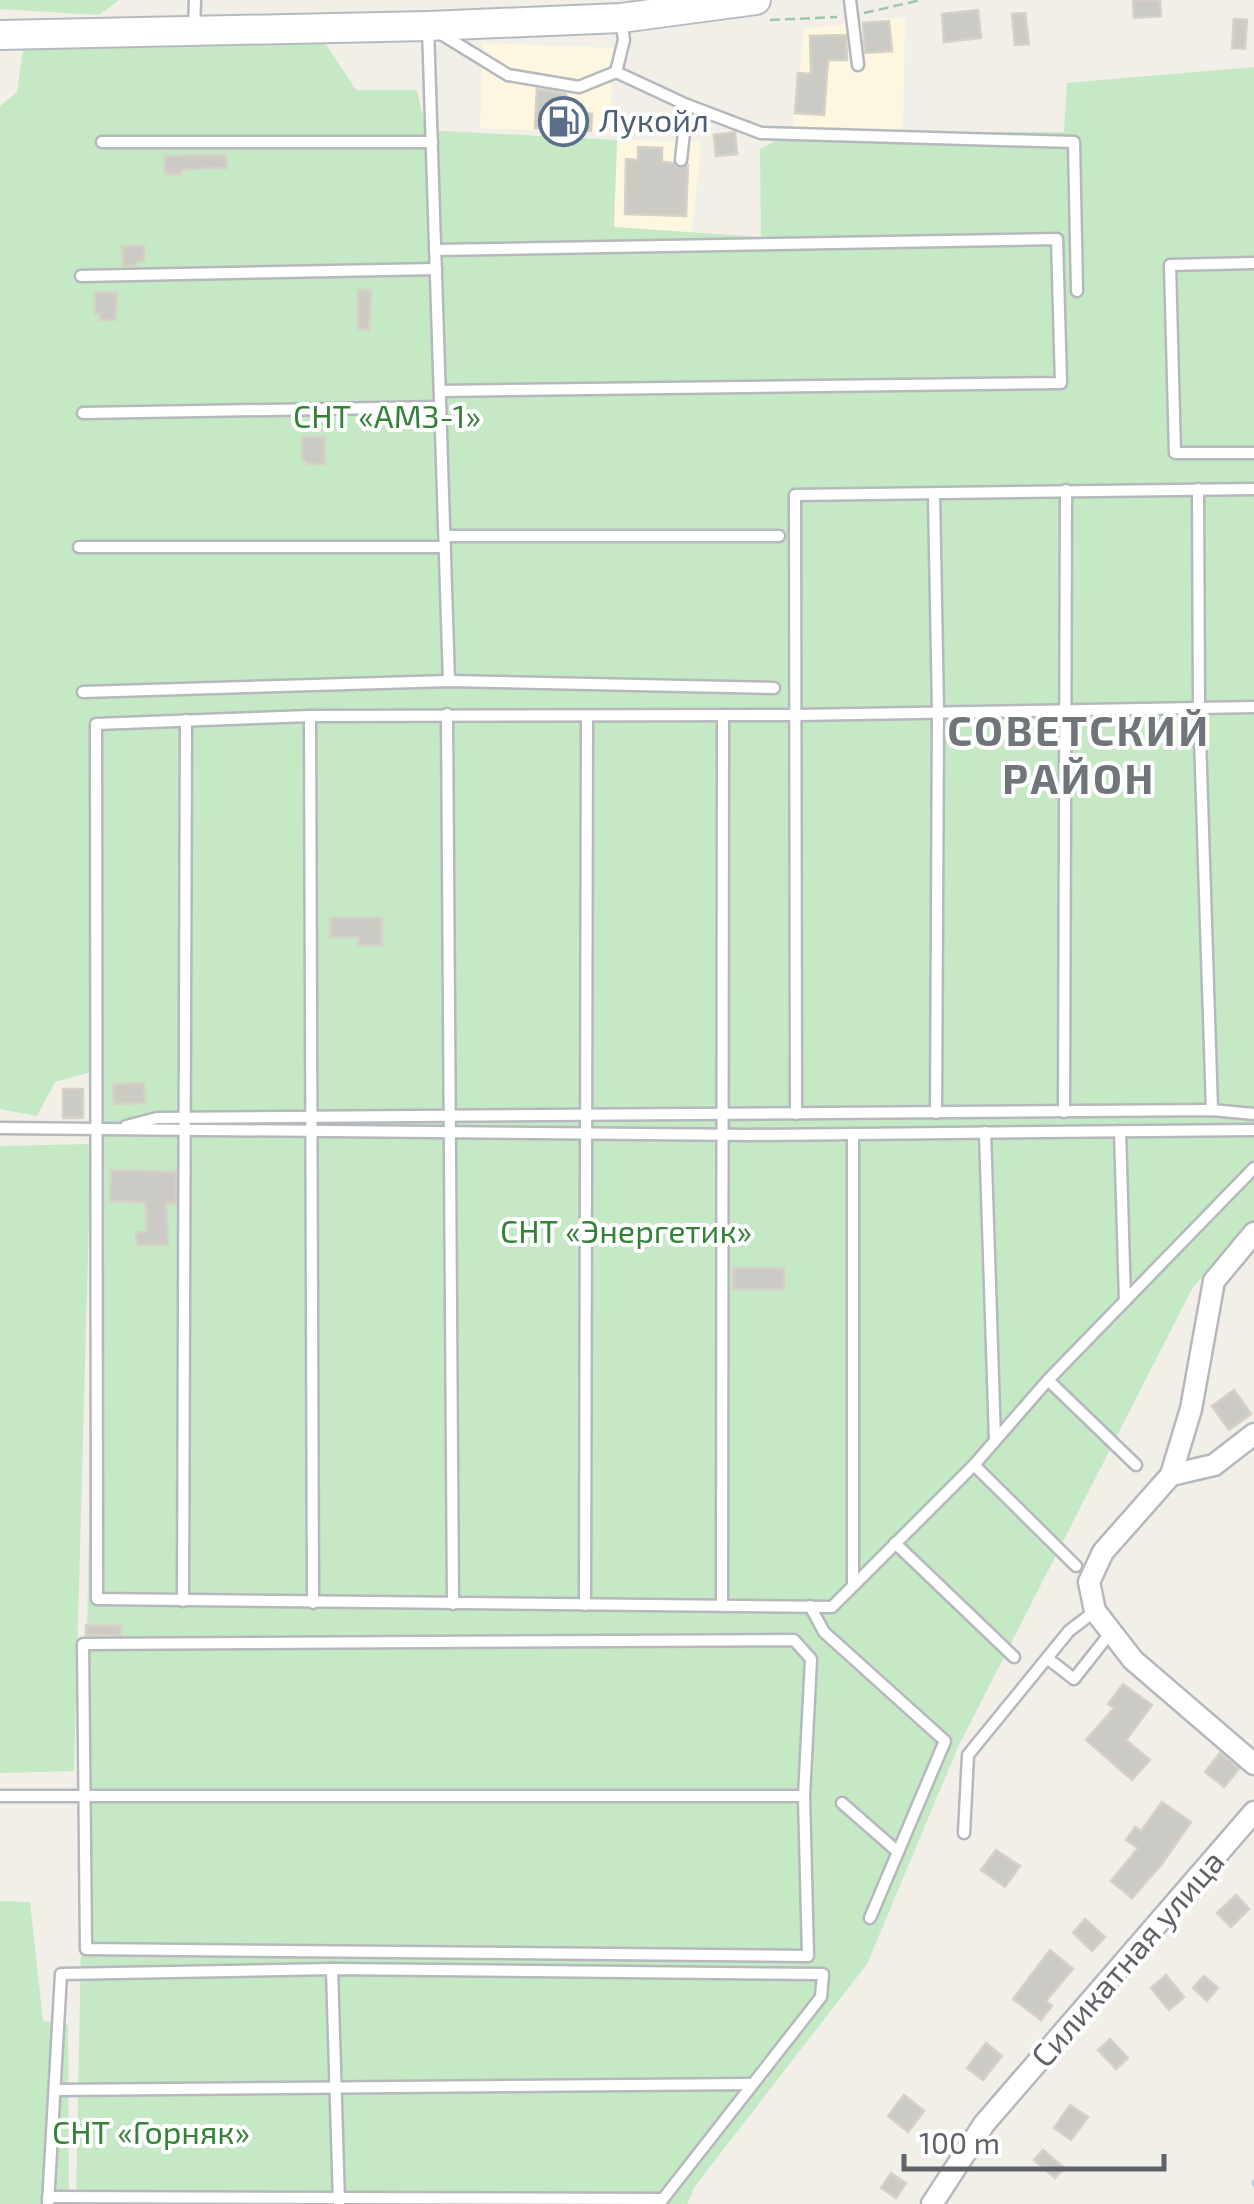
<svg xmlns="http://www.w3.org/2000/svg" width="1254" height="2204" viewBox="0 0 1254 2204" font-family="'Exo 2',sans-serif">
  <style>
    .commercial { fill: #fef7e0 }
    .green { fill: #c5e8c5 }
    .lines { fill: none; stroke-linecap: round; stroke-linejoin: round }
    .stream { stroke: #aadaff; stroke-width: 5 }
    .building { fill: #cccac5; stroke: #d6d1c6; stroke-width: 2.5 }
    .lane-casing { stroke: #b5b8bc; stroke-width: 15 }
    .street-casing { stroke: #b5b8bc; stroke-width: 25 }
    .secondary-casing { stroke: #b6babf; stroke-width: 32 }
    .path { stroke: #9cc7a9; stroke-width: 2.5; stroke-dasharray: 10 5; stroke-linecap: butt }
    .lane { stroke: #fff; stroke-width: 10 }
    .street { stroke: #fff; stroke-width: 20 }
    .secondary { stroke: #fff; stroke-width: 28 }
    .labels { text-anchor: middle; stroke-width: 8; stroke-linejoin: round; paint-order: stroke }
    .service-label { font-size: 32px; fill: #4e5e75; stroke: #fff; text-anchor: start }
    .park-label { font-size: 32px; fill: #348238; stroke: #fff }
    .street-label { font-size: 32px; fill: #5f6368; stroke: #fff }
    .district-label { font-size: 42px; font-weight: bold; letter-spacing: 2.5px; fill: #70757a; stroke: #fff }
  </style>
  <rect width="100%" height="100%" fill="#f1efe8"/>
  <g class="commercial">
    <polygon points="905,17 903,132 793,132 804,29"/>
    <polygon points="483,43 613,48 610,133 480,128"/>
    <polygon points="617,140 701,142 692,233 614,227"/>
  </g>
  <g class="green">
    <polygon points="0,0 119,0 99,15 0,9"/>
    <polygon points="321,37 356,90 417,90 426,130 617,140 614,227 761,237 760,149 793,132 1064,132 1067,83 1254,67 1254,1222 1193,1287 958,1747 867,1964 695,2186 687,2204 76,2204 98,1070 55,1082 37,1116 0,1109 0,106 17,92 23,50"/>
    <polygon points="91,1144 74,1771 0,1773 0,1146"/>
    <polygon points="0,1901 30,1902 43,2021 68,2025 69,2204 0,2204"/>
  </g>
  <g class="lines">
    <polyline class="stream" points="1254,2182 1254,2184"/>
  </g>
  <g class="building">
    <polygon points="1133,0 1160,0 1161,16 1134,18"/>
    <polygon points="978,10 981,38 944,42 942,14"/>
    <polygon points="1025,13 1029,44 1015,45 1012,14"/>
    <polygon points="1234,19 1247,20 1245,49 1232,48"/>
    <polygon points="889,21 892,51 865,53 863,23"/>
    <polygon points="846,35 847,60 828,60 824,115 795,113 798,73 811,74 810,36"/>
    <polygon points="537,89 566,94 565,112 592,114 591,131 535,128"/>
    <polygon points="735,132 737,154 716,156 714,135"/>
    <polygon points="638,147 662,148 662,162 673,163 679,168 688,165 686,216 625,214 626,159 638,160"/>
    <polygon points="206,155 226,155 227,168 181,169 181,174 165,174 165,156"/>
    <polygon points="122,246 144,246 144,261 136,262 136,266 123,266"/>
    <polygon points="358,290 371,290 369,330 358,329"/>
    <polygon points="95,292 117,293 115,320 100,320 100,314 95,314"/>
    <polygon points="302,437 325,437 325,464 308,464 302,458"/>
    <polygon points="330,918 382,918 382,945 358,945 358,937 330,937"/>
    <polygon points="144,1083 145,1103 114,1104 113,1084"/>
    <rect x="63" y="1089" width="20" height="29"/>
    <polygon points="111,1170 176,1172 176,1203 166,1203 168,1245 137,1245 136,1232 147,1232 146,1202 110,1201"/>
    <rect x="733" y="1268" width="51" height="21"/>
    <polygon points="1234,1390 1251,1414 1229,1430 1212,1406"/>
    <polygon points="86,1625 121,1626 120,1635 86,1635"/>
    <polygon points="1123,1684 1152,1705 1126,1740 1150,1760 1132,1780 1086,1740 1114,1708 1108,1704"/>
    <polygon points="1220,1753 1239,1769 1224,1787 1205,1772"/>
    <polygon points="1162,1802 1191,1822 1162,1864 1132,1898 1111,1881 1138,1848 1126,1840 1135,1827 1141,1831"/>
    <polygon points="996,1850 1020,1866 1005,1887 981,1870"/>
    <polygon points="1236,1895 1249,1909 1231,1927 1217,1913"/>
    <polygon points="1085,1919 1105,1937 1092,1951 1073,1933"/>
    <polygon points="1050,1950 1073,1969 1046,2001 1052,2006 1041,2020 1013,1999"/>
    <polygon points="1166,1975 1184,1997 1169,2010 1151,1988"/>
    <polygon points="1204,1976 1218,1988 1207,2001 1193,1988"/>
    <polygon points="1110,2039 1128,2058 1116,2069 1098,2050"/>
    <polygon points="986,2043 1002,2056 983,2080 967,2068"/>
    <polygon points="904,2095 924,2111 908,2132 888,2116"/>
    <polygon points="1070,2105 1088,2117 1071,2140 1054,2128"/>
    <polygon points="1043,2150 1064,2168 1055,2178 1034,2160"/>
    <polygon points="891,2173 906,2183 896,2198 881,2188"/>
  </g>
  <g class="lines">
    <defs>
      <g id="lane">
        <polyline points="850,0 858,65"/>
        <polyline points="428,27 449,681"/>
        <polyline points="194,29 195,0"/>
        <polyline points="438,32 508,75 579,87 616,72 624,40 621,20"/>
        <polyline points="616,72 687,105 761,133 1074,142 1077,291"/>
        <polyline points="102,142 432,142"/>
        <polyline points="681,160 687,105"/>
        <polyline points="435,250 1057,239 1061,383 440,391"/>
        <polyline points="1254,263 1170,265 1175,453 1254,453"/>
        <polyline points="81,276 436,269"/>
        <polyline points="83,413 440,407"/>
        <polyline points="1198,489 1199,707 1212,1110"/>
        <polyline points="934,494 938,711 936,1113"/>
        <polyline points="445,536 779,536"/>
        <polyline points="79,547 445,547"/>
        <polyline points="83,692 449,681 774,688"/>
        <polyline points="1254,707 798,715 310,716 96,724 97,1599 832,1607 974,1465 1048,1380 1254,1168"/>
        <polyline points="447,714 453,1604"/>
        <polyline points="310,716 313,1603"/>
        <polyline points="1064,1112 1066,490"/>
        <polyline points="796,1114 795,495 1254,489"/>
        <polyline points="126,1126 157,1118 1212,1110 1254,1114"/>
        <polyline points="0,1128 750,1135 1254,1130"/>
        <polyline points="1120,1131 1125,1301"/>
        <polyline points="985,1132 995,1440"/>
        <polyline points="853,1134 853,1585"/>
        <polyline points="1048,1380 1136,1465"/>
        <polyline points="974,1465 1076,1566"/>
        <polyline points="895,1543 1014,1657"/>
        <polyline points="183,1601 186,720"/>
        <polyline points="585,1605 587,716"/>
        <polyline points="722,1606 723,715"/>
        <polyline points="810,1606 824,1632 945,1741 870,1918"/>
        <polygon points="794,1640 811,1659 804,1796 808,1956 86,1949 83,1644"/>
        <polyline points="1047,1658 1074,1679 1111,1632"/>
        <polyline points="0,1796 804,1796"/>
        <polyline points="842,1803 898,1852"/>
        <polyline points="964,1833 968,1755 1069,1631 1095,1611"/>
        <polyline points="332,1969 339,2203"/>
        <polyline points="55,2090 752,2084"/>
        <polyline points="48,2197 661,2199"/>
        <polyline points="48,2204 61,1974 332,1969 823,1974 821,1997 659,2204"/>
      </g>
      <g id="street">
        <polyline points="1254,1233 1214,1281 1191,1409 1171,1475 1103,1552 1089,1582 1095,1611 1133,1660 1254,1764"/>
        <polyline points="1171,1475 1214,1465 1254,1434"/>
        <polyline points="932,2204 984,2124 1254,1812"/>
      </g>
      <polyline id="secondary" points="0,35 428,26 621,18 756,0"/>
    </defs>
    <use href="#lane" class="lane-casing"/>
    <use href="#street" class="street-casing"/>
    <use href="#secondary" class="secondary-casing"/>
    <g class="path">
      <polyline points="864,13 921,0"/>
      <polyline points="770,20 837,17"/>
    </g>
    <use href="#lane" class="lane"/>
    <use href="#street" class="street"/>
    <use href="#secondary" class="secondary"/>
  </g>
  <defs>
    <symbol id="fuel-ring" viewBox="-11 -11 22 22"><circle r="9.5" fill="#fff" stroke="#5c6f8a" stroke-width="1.5"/><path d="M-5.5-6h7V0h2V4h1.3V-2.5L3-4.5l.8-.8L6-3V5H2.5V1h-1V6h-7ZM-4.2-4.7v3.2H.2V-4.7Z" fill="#5c6f8a"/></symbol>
  </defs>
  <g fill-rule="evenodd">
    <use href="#fuel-ring" x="536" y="94" width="55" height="55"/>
  </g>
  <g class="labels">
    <g class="service-label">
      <text x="599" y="132">Лукойл</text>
    </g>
    <g class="park-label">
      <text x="387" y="428">СНТ «АМЗ-1»</text>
      <text x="626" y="1243">СНТ «Энергетик»</text>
      <text x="151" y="2144">СНТ «Горняк»</text>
    </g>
    <g class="street-label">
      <text transform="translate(1128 1959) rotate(-49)" y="11">Силикатная улица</text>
    </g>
    <g class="district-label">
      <text x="1079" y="746">СОВЕТСКИЙ<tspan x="1079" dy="48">РАЙОН</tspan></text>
    </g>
  </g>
  <path d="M904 2154v15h260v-15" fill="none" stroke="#5f6368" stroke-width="5"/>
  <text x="919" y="2154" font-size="30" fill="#5f6368" stroke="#ffffff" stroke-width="8" paint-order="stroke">100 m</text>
</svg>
